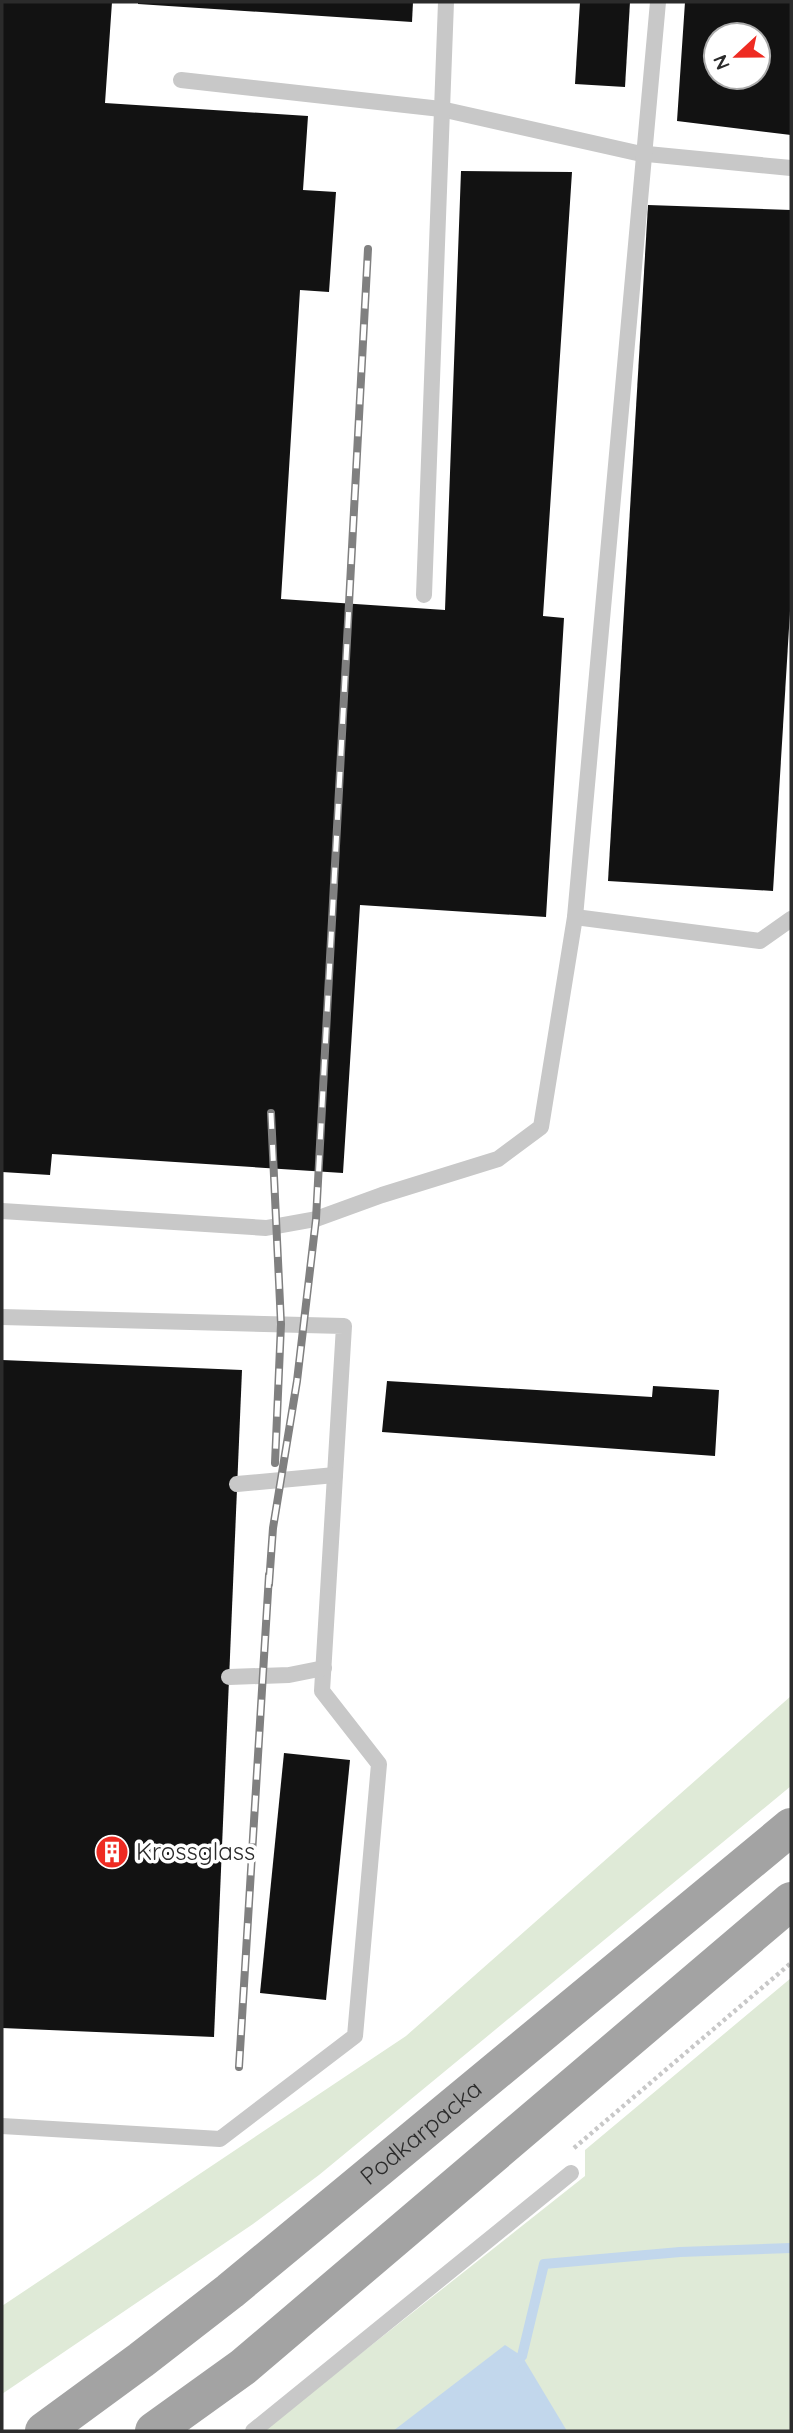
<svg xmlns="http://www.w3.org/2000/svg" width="793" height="2433" viewBox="0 0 793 2433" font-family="Quicksand,sans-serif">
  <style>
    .green { fill: #dfead7 }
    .water { fill: #c2d7ec }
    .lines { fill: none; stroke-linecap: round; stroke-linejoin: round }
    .stream { stroke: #c2d7ec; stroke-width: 10 }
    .building { fill: #121212; fill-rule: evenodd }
    .path { stroke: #c8c8c8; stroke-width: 4.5; stroke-dasharray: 3.5 3.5; stroke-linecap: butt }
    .lane { stroke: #c8c8c8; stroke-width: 16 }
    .primary { stroke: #a3a3a3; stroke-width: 38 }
    .rail-casing { stroke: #808080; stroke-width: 8 }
    .rail { stroke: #fff; stroke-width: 5; stroke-dasharray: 16; stroke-linecap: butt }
    .labels { text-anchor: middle; stroke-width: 7; stroke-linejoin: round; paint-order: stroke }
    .poi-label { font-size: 24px; fill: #2b2b2b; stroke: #fff; text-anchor: start }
    .street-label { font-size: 24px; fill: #2b2b2b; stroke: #fff }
  </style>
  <rect width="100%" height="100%" fill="#fff"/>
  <g class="green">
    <polygon points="791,1696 791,1786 319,2175 253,2224 2,2394 2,2306 406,2036"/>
    <polygon points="791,1978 791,2431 263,2431 585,2176 585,2150"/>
  </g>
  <polygon class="water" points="505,2345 522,2356 567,2431 393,2431"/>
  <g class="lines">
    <polyline class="stream" points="514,2365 522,2356 544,2264 680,2252 791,2248"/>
  </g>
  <g class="building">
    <polygon points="2,2 112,2 105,103 308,116 303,190 336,192 329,292 300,290 281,599 445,610 461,171 572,172 543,616 564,618 546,917 360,905 343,1173 52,1154 50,1175 2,1172"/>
    <polygon points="138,2 413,2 412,22 138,4"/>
    <polygon points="580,2 630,2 625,87 575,84"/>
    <path d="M685,2H791V135L677,121ZM716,35H758V77H716Z"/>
    <polygon points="648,205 791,210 791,595 773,891 608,881"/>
    <polygon points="2,1360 242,1370 214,2037 2,2028"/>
    <polygon points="387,1381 652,1397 653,1386 719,1390 715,1456 382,1432"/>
    <polygon points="284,1753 350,1760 326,2000 260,1993"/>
  </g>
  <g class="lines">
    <polyline class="path" points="574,2148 791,1963"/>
    <g class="lane">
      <polyline points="181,80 441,109 637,153 791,168"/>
      <polyline points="424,595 446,2"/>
      <polyline points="575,917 760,941 791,919"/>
      <polyline points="2,1211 266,1228 316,1219 382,1195 498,1159 541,1127 575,917 658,2"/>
      <polyline points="2,1317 344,1326 322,1691 379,1764 355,2036 220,2139 2,2126"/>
      <polyline points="237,1484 335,1475"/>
      <polyline points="229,1677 289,1675 324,1668"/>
      <polyline points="253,2431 571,2173"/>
    </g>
    <g class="primary">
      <path id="s1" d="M44,2431L141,2360L230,2291L791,1827"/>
      <polyline points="154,2431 243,2367 791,1901"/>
    </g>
    <defs>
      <g id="rail">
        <polyline points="271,1113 281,1324 275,1463"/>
        <polyline points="269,1584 273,1528 297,1381 316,1219 368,249"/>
        <polyline points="239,2067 269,1575"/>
      </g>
    </defs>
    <use href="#rail" class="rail-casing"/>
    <use href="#rail" class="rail"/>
  </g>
  <defs>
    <symbol id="building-disc" viewBox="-11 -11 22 22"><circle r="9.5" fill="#ee2b22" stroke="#fff"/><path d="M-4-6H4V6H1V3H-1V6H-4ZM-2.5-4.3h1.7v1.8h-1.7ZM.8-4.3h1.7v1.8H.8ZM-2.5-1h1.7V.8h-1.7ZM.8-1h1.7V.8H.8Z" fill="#fff"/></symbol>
  </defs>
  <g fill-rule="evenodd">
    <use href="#building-disc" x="93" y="1833" width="38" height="38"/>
  </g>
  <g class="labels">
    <g class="poi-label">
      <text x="136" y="1860">Krossglass</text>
    </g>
    <g class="street-label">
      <text dy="8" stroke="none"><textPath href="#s1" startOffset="481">Podkarpacka</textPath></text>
    </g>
  </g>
  <rect width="793" height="2433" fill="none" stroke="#2b2b2b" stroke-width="7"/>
  <g transform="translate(737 56) rotate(248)"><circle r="33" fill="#ffffff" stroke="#aaaaaa" stroke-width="2"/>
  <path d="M0-5L12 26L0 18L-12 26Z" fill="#ee2b22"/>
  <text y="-10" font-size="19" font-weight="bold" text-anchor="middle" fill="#2b2b2b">N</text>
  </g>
</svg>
